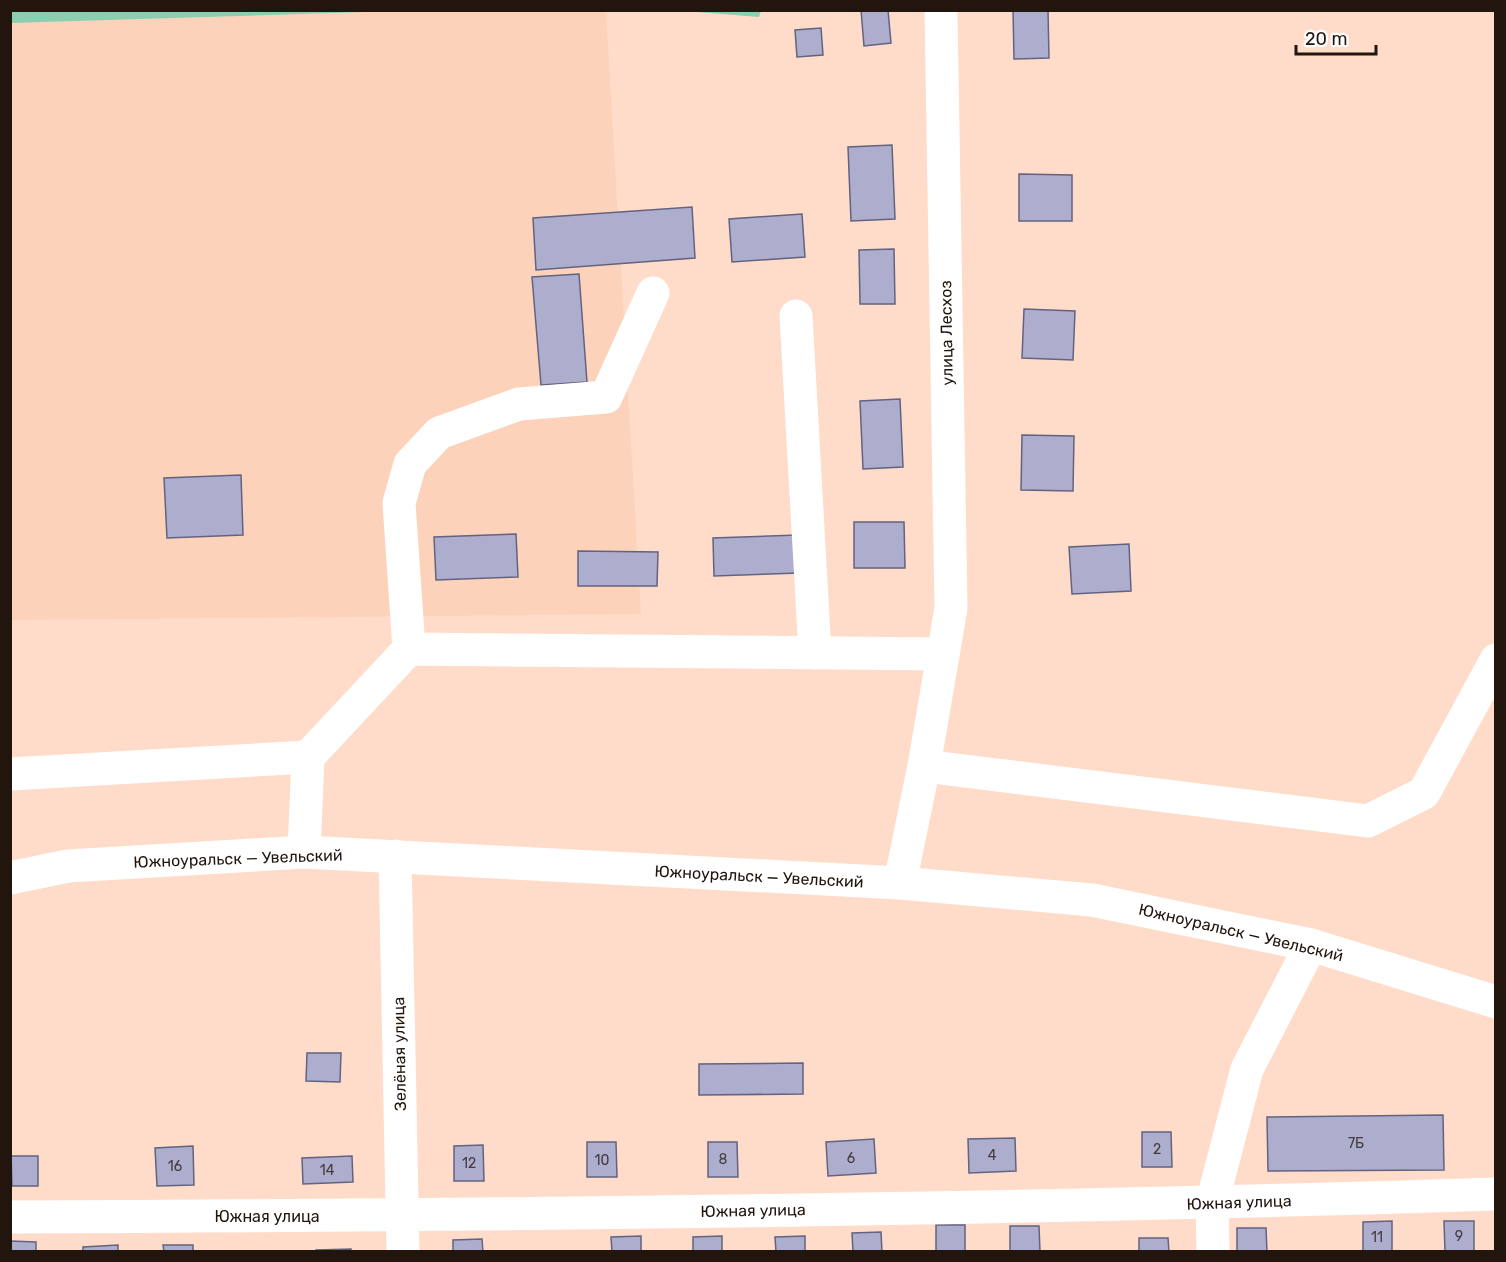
<svg xmlns="http://www.w3.org/2000/svg" width="1506" height="1262" viewBox="0 0 1506 1262" font-family="Rubik,sans-serif">
  <style>
    .built { fill: #fdd2bb }
    .green { fill: #8cceb0 }
    .building { fill: #adadce; stroke: #636280; stroke-width: 1.5 }
    .lines { fill: none; stroke-linecap: round; stroke-linejoin: round }
    .minor { stroke: #fff; stroke-width: 33 }
    .labels { text-anchor: middle; stroke-width: 6; stroke-linejoin: round; paint-order: stroke }
    .number-label { font-size: 14px; fill: #443b3e }
    .street-label { font-size: 16px; fill: #21150e; stroke: #fff }
  </style>
  <rect width="100%" height="100%" fill="#ffdcc9"/>
  <polygon class="built" points="397,11 606,11 641,614 11,620 10,23"/>
  <g class="green">
    <polygon points="11,10 397,10 397,11 11,23"/>
    <polygon points="685,11 761,10 761,11 759,17"/>
  </g>
  <g class="building">
    <polygon points="861,10 888,10 891,43 864,46"/>
    <polygon points="1013,10 1048,10 1049,58 1014,59"/>
    <polygon points="821,28 823,55 797,57 795,30"/>
    <polygon points="892,145 895,219 851,221 848,147"/>
    <polygon points="1019,174 1072,175 1072,221 1019,221"/>
    <polygon points="692,207 695,258 536,270 533,218"/>
    <polygon points="802,214 805,257 732,262 729,219"/>
    <polygon points="894,249 895,304 860,304 859,250"/>
    <polygon points="579,274 587,382 541,385 532,277"/>
    <polygon points="1024,309 1075,311 1073,360 1022,358"/>
    <polygon points="900,399 903,467 863,469 860,401"/>
    <polygon points="1022,435 1074,436 1073,491 1021,490"/>
    <polygon points="241,475 243,535 167,538 164,478"/>
    <polygon points="854,522 904,522 905,568 854,568"/>
    <polygon points="516,534 518,577 436,580 434,537"/>
    <polygon points="798,535 799,573 714,576 713,538"/>
    <polygon points="1129,544 1131,591 1072,594 1069,547"/>
    <polygon points="578,551 658,552 657,586 578,586"/>
    <polygon points="307,1053 341,1053 340,1082 306,1081"/>
    <polygon points="803,1063 803,1094 699,1095 699,1064"/>
    <polygon points="1443,1115 1444,1170 1268,1171 1267,1117"/>
    <polygon points="1142,1132 1171,1132 1172,1167 1142,1167"/>
    <polygon points="1015,1138 1016,1171 969,1173 968,1139"/>
    <polygon points="874,1139 876,1173 828,1176 826,1142"/>
    <polygon points="587,1142 616,1142 617,1177 587,1177"/>
    <polygon points="708,1142 737,1142 738,1177 708,1177"/>
    <polygon points="483,1145 484,1181 454,1181 454,1146"/>
    <polygon points="193,1146 194,1185 157,1186 155,1148"/>
    <polygon points="11,1156 38,1156 38,1186 12,1186"/>
    <polygon points="352,1156 353,1182 303,1184 302,1158"/>
    <polygon points="1392,1221 1392,1252 1363,1252 1363,1222"/>
    <polygon points="1444,1221 1474,1221 1474,1252 1445,1252"/>
    <rect x="936" y="1225" width="29" height="27"/>
    <polygon points="1010,1226 1039,1226 1040,1252 1010,1252"/>
    <polygon points="1237,1228 1266,1228 1267,1252 1237,1252"/>
    <polygon points="881,1232 882,1252 853,1252 852,1233"/>
    <polygon points="641,1236 641,1252 612,1252 611,1237"/>
    <polygon points="722,1236 722,1252 693,1252 693,1237"/>
    <polygon points="805,1236 805,1252 776,1252 775,1237"/>
    <polygon points="1139,1238 1168,1238 1169,1252 1139,1252"/>
    <polygon points="482,1239 483,1252 453,1252 453,1240"/>
    <polygon points="10,1241 36,1242 36,1252 10,1252"/>
    <polygon points="118,1245 118,1252 83,1252 83,1247"/>
    <polygon points="163,1245 193,1245 193,1252 164,1252"/>
    <polygon points="351,1249 351,1252 316,1252 316,1250"/>
  </g>
  <g class="lines">
    <g class="minor">
      <polyline points="796,316 815,653"/>
      <polyline points="409,649 399,503 410,464 439,433 519,404 606,397 653,293"/>
      <polyline points="308,757 409,649 943,654"/>
      <polyline points="924,766 1368,821 1424,793 1496,660"/>
      <polyline points="10,774 308,757 304,852"/>
      <polyline points="395,856 403,1252"/>
      <polyline points="10,878 68,866 304,852 900,883 1092,900 1311,945 1496,1002"/>
      <polyline points="900,883 924,766 951,608 941,10"/>
      <path d="M10,1217C506,1215 1001,1210 1496,1194"/>
      <polyline points="1213,1252 1212,1203 1247,1069 1311,945"/>
    </g>
  </g>
  <g class="labels">
    <g class="number-label">
      <text x="1356" y="1148">7Б</text>
      <text x="1157" y="1154">2</text>
      <text x="992" y="1160">4</text>
      <text x="851" y="1163">6</text>
      <text x="723" y="1164">8</text>
      <text x="602" y="1165">10</text>
      <text x="469" y="1168">12</text>
      <text x="175" y="1171">16</text>
      <text x="327" y="1175">14</text>
      <text x="1459" y="1241">9</text>
      <text x="1377" y="1242">11</text>
    </g>
    <g class="street-label">
      <text transform="translate(946 333) rotate(-91)" y="6">улица Лесхоз</text>
      <text transform="translate(238 858) rotate(-2)" y="6">Южноуральск — Увельский</text>
      <text transform="translate(759 876) rotate(3)" y="6">Южноуральск — Увельский</text>
      <text transform="translate(1241 932) rotate(13)" y="6">Южноуральск — Увельский</text>
      <text transform="translate(399 1054) rotate(-91)" y="6">Зелёная улица</text>
      <text transform="translate(1239 1202) rotate(-2)" y="6">Южная улица</text>
      <text transform="translate(753 1210) rotate(-1)" y="6">Южная улица</text>
      <text x="267" y="1222">Южная улица</text>
    </g>
  </g>
  <rect width="1506" height="1262" fill="none" stroke="#21150e" stroke-width="24"/>
  <path d="M1296 45v9h80v-9" fill="none" stroke="#21150e" stroke-width="3"/>
  <text x="1305" y="45" font-size="18" fill="#21150e" stroke="#ffffff" stroke-width="4.5" paint-order="stroke">20 m</text>
</svg>
